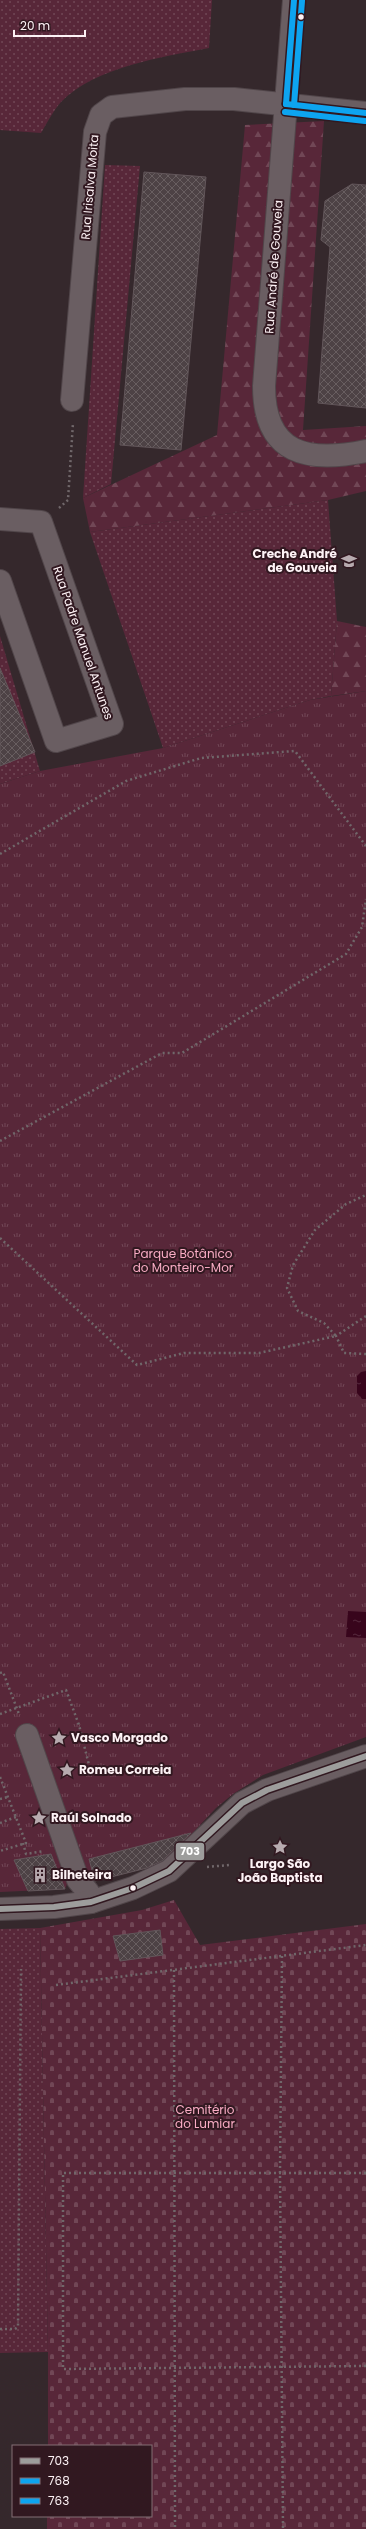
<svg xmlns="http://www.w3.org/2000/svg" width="366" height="2529" viewBox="0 0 366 2529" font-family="Poppins,sans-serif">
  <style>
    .grass { fill: url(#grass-dots) }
    .forest { fill: url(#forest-firs) }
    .cemetery { fill: url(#cemetery-stones) }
    .park { fill: url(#park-tufts) }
    .water { fill: url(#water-ripples) }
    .building { fill: url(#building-cross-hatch); stroke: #62565a }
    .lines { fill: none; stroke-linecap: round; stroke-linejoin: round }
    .minor-casing { stroke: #51464a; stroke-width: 24 }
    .path { stroke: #70676a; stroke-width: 2.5; stroke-dasharray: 2 3; stroke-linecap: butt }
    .minor { stroke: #6a5e62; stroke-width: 22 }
    .bus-1-casing { stroke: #311820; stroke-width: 9 }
    .bus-2-casing { stroke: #311820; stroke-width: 9 }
    .bus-3-casing { stroke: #311820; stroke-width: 9 }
    .bus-1 { stroke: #9d9d9c; stroke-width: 6 }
    .bus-2 { stroke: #0da4f0; stroke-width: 6 }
    .bus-3 { stroke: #0da4f0; stroke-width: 6 }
    .bus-dot { fill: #fdf2f5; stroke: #311820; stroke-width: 1.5 }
    .labels { text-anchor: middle; stroke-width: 4; stroke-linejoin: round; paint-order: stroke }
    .street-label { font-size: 12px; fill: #fdf2f5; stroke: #311820 }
    .poi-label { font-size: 12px; font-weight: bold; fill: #fdf2f5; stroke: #311820; text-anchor: start }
    .park-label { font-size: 12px; fill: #f9acc4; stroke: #311820 }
    .line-badge { stroke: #311820; stroke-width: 1.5 }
    .badge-label { font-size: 11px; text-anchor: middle; font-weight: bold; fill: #fff }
  </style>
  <defs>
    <pattern id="grass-dots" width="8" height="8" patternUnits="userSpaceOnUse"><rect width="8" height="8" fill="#582739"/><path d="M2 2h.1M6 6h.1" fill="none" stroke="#714756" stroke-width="1.8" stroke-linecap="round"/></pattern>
    <pattern id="forest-firs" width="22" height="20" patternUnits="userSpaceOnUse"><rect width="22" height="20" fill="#582739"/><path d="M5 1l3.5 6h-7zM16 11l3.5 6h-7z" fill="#714756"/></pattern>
    <pattern id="cemetery-stones" width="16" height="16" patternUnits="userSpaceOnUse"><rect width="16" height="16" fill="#582739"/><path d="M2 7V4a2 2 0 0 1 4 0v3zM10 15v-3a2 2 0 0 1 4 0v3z" fill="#714756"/></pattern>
    <pattern id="park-tufts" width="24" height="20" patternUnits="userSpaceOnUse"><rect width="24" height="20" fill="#582739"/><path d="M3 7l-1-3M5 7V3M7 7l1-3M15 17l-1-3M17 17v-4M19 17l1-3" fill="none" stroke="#714756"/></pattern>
    <pattern id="water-ripples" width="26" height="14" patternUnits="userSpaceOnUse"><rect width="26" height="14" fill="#38051c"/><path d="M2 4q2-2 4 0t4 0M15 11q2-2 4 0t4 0" fill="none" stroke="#562a3e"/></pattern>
    <pattern id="building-cross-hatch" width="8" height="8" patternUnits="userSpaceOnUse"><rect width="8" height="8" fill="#4d4245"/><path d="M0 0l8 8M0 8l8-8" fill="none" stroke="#685e60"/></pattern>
  </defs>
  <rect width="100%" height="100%" fill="#35282c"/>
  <g class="grass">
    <path d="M0,0H212L209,48C162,57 95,67 61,102C53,111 47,123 41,133L0,130Z"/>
    <polygon points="105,165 140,166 111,484 83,498"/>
    <polygon points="328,500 337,621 331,696 310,700 163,748 90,532"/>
    <polygon points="0,636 40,771 0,784"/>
    <polygon points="40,1928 48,2352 0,2353 0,1929"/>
  </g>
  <g class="forest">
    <polygon points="324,121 303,430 366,426 366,491 328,500 90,532 83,498 217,435 245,125"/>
    <polygon points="337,621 366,627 366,691 331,696"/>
  </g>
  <polygon class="cemetery" points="174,1900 200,1945 366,1924 366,2529 47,2529 47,2516 151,2516 151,2446 48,2446 48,2351 40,1928 142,1910"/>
  <polygon class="park" points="366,691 366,1737 263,1775 233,1794 216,1808 170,1857 151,1867 95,1881 89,1877 67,1884 65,1889 0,1892 0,784 40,771 163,748 310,700"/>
  <g class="water">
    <polygon points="366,1371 366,1399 362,1399 357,1393 357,1376 361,1372"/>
    <polygon points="348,1611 366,1612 366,1638 346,1637"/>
  </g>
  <g class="building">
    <polygon points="144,172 206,177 181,450 120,445"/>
    <polygon points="352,184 366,185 366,408 318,403 330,247 321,240 325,201"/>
    <polygon points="0,668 35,752 0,766"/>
    <polygon points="191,1833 162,1861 147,1868 95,1881 89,1859"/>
    <polygon points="51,1854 65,1889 28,1891 14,1860"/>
    <polygon points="160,1930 163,1955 120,1961 113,1936"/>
  </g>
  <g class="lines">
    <defs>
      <g id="minor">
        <path d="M294,0L264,386C264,455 308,463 366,451"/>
        <polyline points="72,400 95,132 101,115 112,107 185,99 234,99 366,113"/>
        <polyline points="0,519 41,522 112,724 56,741 0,581"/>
        <polyline points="27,1735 78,1880 88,1892 91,1902"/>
        <polyline points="0,1909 54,1907 91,1902 133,1888 169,1871 242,1803 267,1790 366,1756"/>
      </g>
    </defs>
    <use href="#minor" class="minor-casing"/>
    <g class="path">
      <polyline points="59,508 68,500 73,423"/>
      <polyline points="0,854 126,781 201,758 295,751 366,846"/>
      <polyline points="0,1141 162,1053 182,1053 346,954 362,927 366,899"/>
      <polyline points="0,1238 137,1365 184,1353 259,1353 336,1336 324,1323 298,1311 287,1288 293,1265 315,1230 346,1204 366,1195"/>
      <polyline points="366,1316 336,1336 344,1353 366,1354"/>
      <polyline points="0,1673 3,1672 19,1714"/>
      <polyline points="0,1714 66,1690 79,1725 91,1773"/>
      <polyline points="0,1777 26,1843 0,1851"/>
      <polyline points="0,1799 8,1797"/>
      <polyline points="0,1823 16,1817"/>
      <polyline points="23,1843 26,1854 44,1851"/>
      <polyline points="207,1867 229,1865"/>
      <polyline points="282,1956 280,2173 283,2529"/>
      <polyline points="174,1970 175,2529"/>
      <polyline points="56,1985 366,1945"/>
      <polyline points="366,2173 63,2173 63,2369 366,2366"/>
      <polyline points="0,2329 15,2329 18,2327 21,1969"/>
    </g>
    <use href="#minor" class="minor"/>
    <defs>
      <polyline id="bus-1" points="0,1909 54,1907 91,1902 133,1888 169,1871 242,1803 267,1790 366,1756"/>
      <g id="bus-2">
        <polyline points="286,104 294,0"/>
        <polyline points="286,104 366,113"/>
      </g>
      <g id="bus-3">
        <polyline points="294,105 302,1"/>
        <polyline points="285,112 365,121"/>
      </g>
    </defs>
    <use href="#bus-1" class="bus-1-casing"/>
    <use href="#bus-2" class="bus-2-casing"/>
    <use href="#bus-3" class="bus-3-casing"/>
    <use href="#bus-1" class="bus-1"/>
    <use href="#bus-2" class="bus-2"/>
    <use href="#bus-3" class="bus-3"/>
  </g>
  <defs>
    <symbol id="school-bare" viewBox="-9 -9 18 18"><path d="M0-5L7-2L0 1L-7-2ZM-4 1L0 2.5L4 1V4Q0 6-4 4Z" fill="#b7abaf" stroke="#311820" stroke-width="2.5" paint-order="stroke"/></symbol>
    <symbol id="sight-bare" viewBox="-9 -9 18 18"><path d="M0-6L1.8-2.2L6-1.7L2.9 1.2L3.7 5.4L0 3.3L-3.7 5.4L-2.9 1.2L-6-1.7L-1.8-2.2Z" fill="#b7abaf" stroke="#311820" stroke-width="2.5" paint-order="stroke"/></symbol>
    <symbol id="building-bare" viewBox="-9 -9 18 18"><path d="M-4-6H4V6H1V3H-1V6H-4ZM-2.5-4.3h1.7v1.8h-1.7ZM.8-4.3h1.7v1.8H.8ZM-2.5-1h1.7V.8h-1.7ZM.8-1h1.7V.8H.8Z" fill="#b7abaf" stroke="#311820" stroke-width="2.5" paint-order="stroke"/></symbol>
  </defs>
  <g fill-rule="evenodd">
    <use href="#school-bare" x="338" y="550" width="22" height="22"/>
    <use href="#sight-bare" x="48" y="1727" width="22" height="22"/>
    <use href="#sight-bare" x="56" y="1759" width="22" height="22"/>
    <use href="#sight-bare" x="28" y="1807" width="22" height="22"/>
    <use href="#sight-bare" x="269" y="1836" width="22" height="22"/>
    <use href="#building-bare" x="29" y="1864" width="22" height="22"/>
  </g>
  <g class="bus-dot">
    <circle cx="301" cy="17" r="3.5"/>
    <circle cx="133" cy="1888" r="3.5"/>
  </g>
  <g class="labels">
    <g class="street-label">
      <text transform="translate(90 187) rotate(-85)" y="4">Rua Irisalva Moita</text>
      <text transform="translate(274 267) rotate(-86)" y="4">Rua André de Gouveia</text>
      <text transform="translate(83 643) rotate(71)" y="4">Rua Padre Manuel Antunes</text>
    </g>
    <g class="poi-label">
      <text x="337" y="558" text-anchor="end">Creche André<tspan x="337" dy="14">de Gouveia</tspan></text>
      <text x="71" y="1742">Vasco Morgado</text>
      <text x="79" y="1774">Romeu Correia</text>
      <text x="51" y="1822">Raúl Solnado</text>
      <text x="280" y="1868" text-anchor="middle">Largo São<tspan x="280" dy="14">João Baptista</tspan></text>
      <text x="52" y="1879">Bilheteira</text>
    </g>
    <g class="park-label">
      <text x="183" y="1258">Parque Botânico<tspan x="183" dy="14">do Monteiro-Mor</tspan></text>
      <text x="205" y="2114">Cemitério<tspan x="205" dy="14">do Lumiar</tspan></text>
    </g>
  </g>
  <rect class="line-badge" x="175" y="1842" width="30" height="19" rx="4" fill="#9d9d9c"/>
  <g class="badge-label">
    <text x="190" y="1855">703</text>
  </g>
  <rect x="12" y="2445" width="140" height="72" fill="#311820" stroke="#836f75"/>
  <rect x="20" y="2458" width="20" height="6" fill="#9d9d9c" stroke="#836f75"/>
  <text x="48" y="2465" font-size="12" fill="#fdf2f5">703</text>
  <rect x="20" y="2478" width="20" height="6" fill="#0da4f0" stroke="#836f75"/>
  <text x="48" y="2485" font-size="12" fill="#fdf2f5">768</text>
  <rect x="20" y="2498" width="20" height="6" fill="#0da4f0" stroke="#836f75"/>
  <text x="48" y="2505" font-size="12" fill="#fdf2f5">763</text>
  <path d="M14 30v6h71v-6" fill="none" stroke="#fdf2f5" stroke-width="2"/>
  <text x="20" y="30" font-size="12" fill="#fdf2f5" stroke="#311820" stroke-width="3" paint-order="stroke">20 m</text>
</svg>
